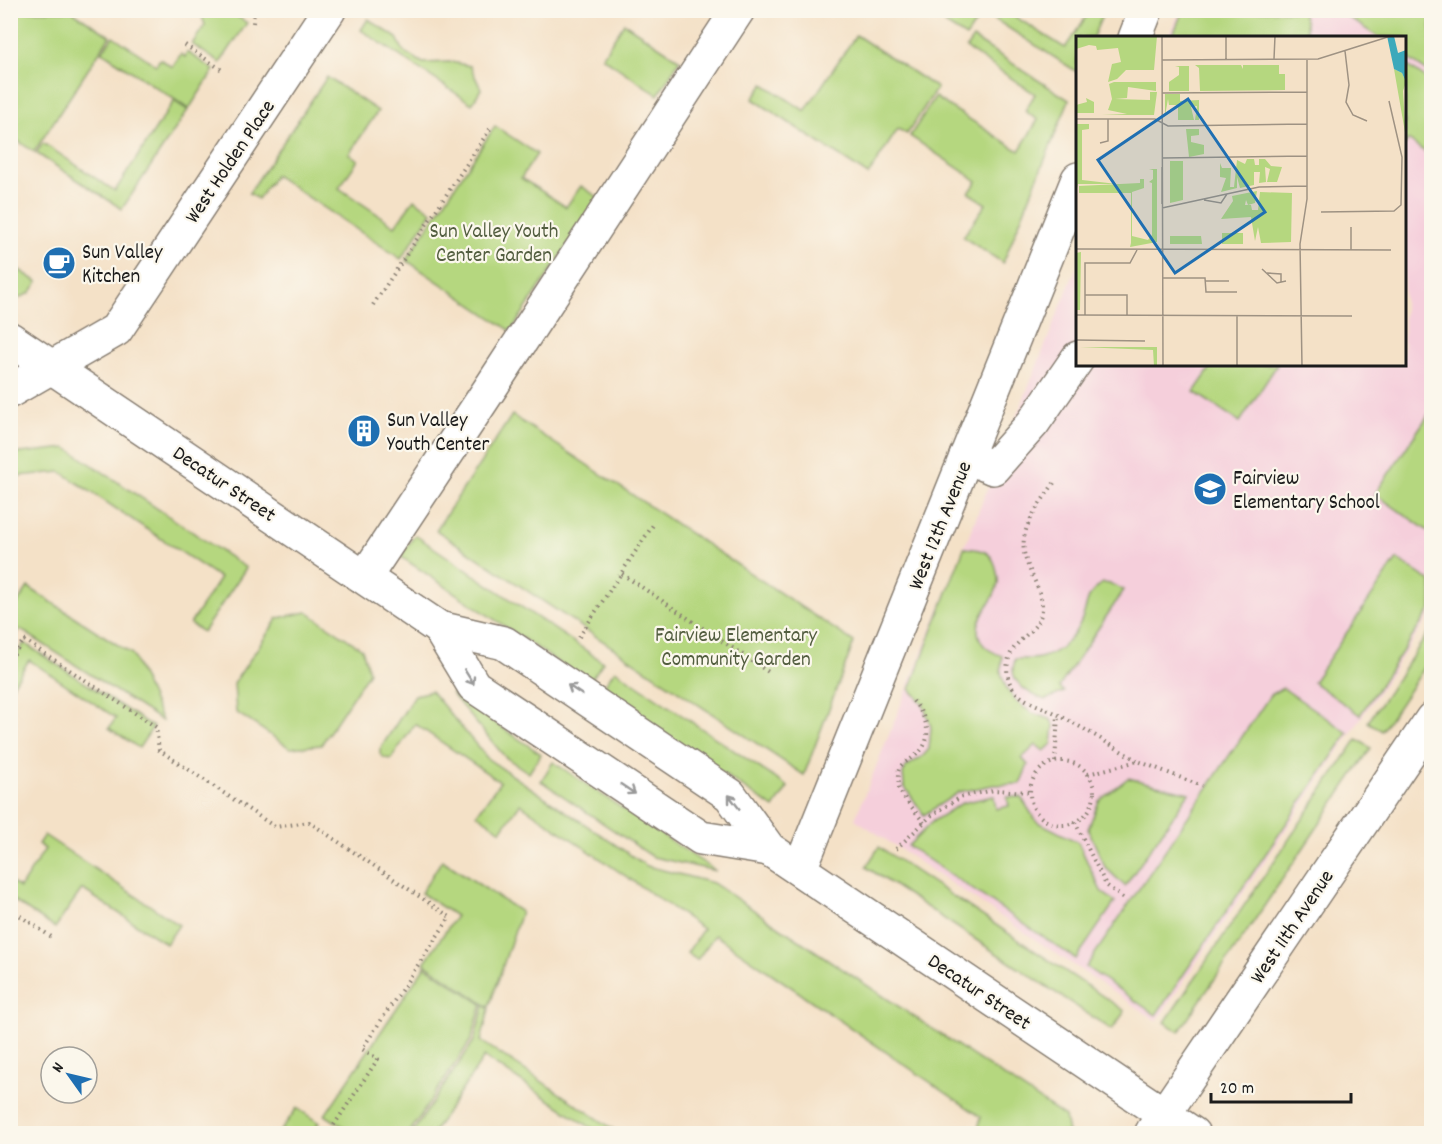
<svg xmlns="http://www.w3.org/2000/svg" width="1442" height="1144" viewBox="0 0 1442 1144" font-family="Dekko,sans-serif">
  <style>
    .built { fill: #f5cfdb }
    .green { fill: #b5d77f; stroke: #687a4e; stroke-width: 1.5 }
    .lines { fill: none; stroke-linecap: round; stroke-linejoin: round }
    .minor-casing { stroke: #887e72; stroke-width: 36 }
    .path { stroke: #887e72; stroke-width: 4; stroke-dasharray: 1.5 4.5; stroke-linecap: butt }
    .minor { stroke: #fff; stroke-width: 33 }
    .oneway { stroke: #999 }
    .labels { text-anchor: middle; stroke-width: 4.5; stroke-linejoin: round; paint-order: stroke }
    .street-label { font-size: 21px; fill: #1c1c1c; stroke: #fbf7ec }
    .park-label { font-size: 21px; fill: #525d3f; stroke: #fbf7ec }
    .poi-label { font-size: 21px; fill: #1c1c1c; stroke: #fbf7ec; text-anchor: start }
    .inset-road { fill: none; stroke: #9e9283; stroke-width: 1.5 }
    .view { fill: #1f6fb2; fill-opacity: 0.15; stroke: #1f6fb2; stroke-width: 3 }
    .inset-edge { fill: none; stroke: #1c1c1c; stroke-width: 3 }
  </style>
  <rect width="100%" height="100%" fill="#fbf7ec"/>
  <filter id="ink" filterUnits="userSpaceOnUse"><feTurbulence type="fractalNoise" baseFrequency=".0167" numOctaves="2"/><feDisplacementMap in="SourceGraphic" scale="12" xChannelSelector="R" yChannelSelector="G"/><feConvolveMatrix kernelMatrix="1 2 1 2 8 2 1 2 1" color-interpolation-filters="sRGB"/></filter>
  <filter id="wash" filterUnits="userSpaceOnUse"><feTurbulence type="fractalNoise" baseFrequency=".008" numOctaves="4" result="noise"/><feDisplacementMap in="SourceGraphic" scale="24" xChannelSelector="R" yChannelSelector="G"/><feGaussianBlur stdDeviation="1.35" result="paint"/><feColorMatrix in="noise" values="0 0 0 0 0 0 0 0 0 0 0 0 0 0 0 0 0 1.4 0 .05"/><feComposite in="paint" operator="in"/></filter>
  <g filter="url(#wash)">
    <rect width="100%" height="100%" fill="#f4e1c7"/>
    <polygon class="built" points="1180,11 1431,11 1431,614 1157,1021 855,819 1077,266 1078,364 1404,364 1404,38 1169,37"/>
    <g class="green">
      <path d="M1183,10L1300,11C1306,17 1308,29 1305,38L1172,37Z"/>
      <polygon points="12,11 72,11 110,36 34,152 11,136 10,13"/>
      <polygon points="200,11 229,11 247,23 220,63 192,44 205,25"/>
      <polygon points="943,11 984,11 966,37 945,24 950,16"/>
      <polygon points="986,11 1006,11 1065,48 1090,11 1104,11 1093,37 1078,38 1077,72 985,13"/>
      <polygon points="1339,11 1431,11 1431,74 1405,56 1404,38 1378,37"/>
      <polygon points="368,19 397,38 404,52 423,63 451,62 470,66 481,89 472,104 361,30"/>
      <polygon points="624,23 680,60 658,95 602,57"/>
      <polygon points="856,35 937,88 907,134 898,129 868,175 753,99 764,84 805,111"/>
      <polygon points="113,36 156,65 160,59 172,67 181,54 185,57 187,52 214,70 189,109 102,52"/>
      <polygon points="973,38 1069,100 1003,263 963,237 986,204 969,193 977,181 910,136 935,97 1019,151 1038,120 1025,111 1035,94 966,48"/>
      <polygon points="1405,64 1431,82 1431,156 1408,140 1405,145"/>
      <polygon points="327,77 378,111 349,154 358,160 339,188 395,226 414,199 432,212 401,259 275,175 258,199 249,193"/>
      <polygon points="174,101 188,110 122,209 36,153 43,143 115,191"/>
      <polygon points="495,126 537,154 521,178 566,207 581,186 599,198 511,331 406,260"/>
      <polygon points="10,264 38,282 30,293 15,300 11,298"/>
      <polygon points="1209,365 1209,364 1277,365 1240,422 1194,392 1210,369"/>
      <polygon points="1431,411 1431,533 1375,494"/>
      <polygon points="512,415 854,642 804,775 436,530"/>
      <polygon points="67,448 246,568 203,632 190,624 220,578 61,472 17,476 11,487 10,456 12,454"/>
      <polygon points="415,535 603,662 589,683 400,556"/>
      <path d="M964,548C984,549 994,552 997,573C998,577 999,583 997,587C993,604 971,621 980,639C984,649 993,652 1002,656L1001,673L1007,690L1018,703L1032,713L1050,719L1054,725L1052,744L1044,751L1036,745L1022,758L1028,765L1020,784L993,785L959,792L924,815L904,786L903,773L906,767L923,756L929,749L931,727L923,704L910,689Z"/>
      <polygon points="1397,559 1431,582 1431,609 1360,715 1313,682"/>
      <path d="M1103,583L1111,584L1124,590L1059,687L1064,692L1045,700C1032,695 1013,686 1013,669C1013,669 1015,660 1015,659C1024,659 1035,660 1043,657C1061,652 1075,636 1082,619C1089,601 1085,595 1103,583Z"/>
      <polygon points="28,587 132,654 162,721 20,629 11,643 11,613"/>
      <polygon points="307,612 362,649 369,672 321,745 290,748 236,712 234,683 278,618"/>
      <polygon points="1431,629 1431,658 1382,731 1368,722"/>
      <polygon points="24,643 153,727 139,748 109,728 116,718 29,660 11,688 11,664"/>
      <polygon points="615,670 788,787 774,808 600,691"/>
      <polygon points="1283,688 1348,733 1156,1015 1086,967 1271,694"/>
      <polygon points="431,691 488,759 647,866 713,883 1065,1117 1068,1133 977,1133 981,1117 715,935 697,960 687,953 703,929 520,804 501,831 477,814 500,782 415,724 391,759 385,758 380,754 380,749 415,695"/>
      <polygon points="451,693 541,754 529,773 505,757"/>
      <polygon points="1357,739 1371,748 1179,1032 1165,1022"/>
      <polygon points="553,762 716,871 653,857 541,781"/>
      <polygon points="1128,778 1189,793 1125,886 1105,867 1088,829 1099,801"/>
      <polygon points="994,796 996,809 1009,806 1007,797 1021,797 1036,821 1078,842 1101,891 1115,902 1076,959 908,846 933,821 962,803"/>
      <polygon points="44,835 179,925 166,944 82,889 55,928 11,899 11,882 20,888 45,849 38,844"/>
      <polygon points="879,847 1125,1011 1112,1030 866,867"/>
      <polygon points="442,860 521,912 489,1007 424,963 456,916 421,893"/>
      <polygon points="425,966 482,1004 471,1040 409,1133 353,1133 325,1115"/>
      <polygon points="484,1005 489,1009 481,1041 619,1133 599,1133 484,1057 433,1133 412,1133 474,1041"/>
      <polygon points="297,1108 319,1123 312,1133 279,1133"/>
    </g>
  </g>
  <g filter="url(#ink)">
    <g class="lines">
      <defs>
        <g id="minor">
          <polyline points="1135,38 1146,10"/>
          <polyline points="10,339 439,628 504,643 587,699 730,795 769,849 1193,1134"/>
          <polyline points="10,391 116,330 329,10"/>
          <polyline points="966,456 993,468 1033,423 1078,358"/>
          <polyline points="365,577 493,384 738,10"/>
          <polyline points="439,628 474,686 558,742 701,838 769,849"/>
          <polyline points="800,869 1078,179"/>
          <polyline points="1152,1132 1432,719"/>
        </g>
      </defs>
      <use href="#minor" class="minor-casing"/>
      <g class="path">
        <polyline points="253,23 254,10"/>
        <polyline points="185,45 222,70"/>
        <polyline points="373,305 492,126"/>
        <path d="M1054,483C1041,503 1020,526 1024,552C1027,570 1040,586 1042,604C1044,628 1020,635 1011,653C1005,665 1006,681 1015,691C1026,703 1041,706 1055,713C1083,728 1111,745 1138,761"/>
        <polyline points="622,574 770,673"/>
        <polyline points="579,637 655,522"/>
        <polyline points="10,659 24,640 156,727 159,750 275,827 309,822 450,917 362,1049 378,1059 328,1134"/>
        <path d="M913,701C927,717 935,740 916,755C905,764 897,763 898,779C898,781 898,787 899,789C902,797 918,814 924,823"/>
        <circle cx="1062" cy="793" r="32"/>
        <polyline points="1055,762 1058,715"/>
        <polyline points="1088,774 1138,761 1202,786"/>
        <polyline points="1075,822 1106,885 1124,899"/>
        <polyline points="896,849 932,815 961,797 994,790 1030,792"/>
        <polyline points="10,909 53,938"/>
      </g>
      <use href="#minor" class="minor"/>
    </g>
    <defs><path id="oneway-shaft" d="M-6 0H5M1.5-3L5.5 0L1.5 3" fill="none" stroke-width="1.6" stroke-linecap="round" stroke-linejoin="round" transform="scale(1.5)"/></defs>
    <g class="oneway">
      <use href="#oneway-shaft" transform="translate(469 677) rotate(58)"/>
      <use href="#oneway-shaft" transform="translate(575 690) rotate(-146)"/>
      <use href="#oneway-shaft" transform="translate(628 789) rotate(34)"/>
      <use href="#oneway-shaft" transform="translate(734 802) rotate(-128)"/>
    </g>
  </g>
  <defs>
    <symbol id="cafe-disc" viewBox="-11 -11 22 22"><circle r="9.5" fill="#1f6fb2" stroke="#fbf7ec"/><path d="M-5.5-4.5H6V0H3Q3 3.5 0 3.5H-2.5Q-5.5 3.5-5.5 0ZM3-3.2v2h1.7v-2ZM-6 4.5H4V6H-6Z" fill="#fff"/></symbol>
    <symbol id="building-disc" viewBox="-11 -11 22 22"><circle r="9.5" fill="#1f6fb2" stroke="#fbf7ec"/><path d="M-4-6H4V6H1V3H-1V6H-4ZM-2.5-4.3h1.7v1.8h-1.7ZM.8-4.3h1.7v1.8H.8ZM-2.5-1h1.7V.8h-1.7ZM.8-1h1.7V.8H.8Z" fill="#fff"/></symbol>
    <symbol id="school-disc" viewBox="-11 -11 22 22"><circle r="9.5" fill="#1f6fb2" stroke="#fbf7ec"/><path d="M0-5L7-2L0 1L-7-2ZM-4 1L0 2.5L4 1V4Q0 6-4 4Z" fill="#fff"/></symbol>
  </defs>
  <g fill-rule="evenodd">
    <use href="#cafe-disc" x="40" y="244" width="38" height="38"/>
    <use href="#building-disc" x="345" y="412" width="38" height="38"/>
    <use href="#school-disc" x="1191" y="470" width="38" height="38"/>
  </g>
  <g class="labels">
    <g class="street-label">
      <text transform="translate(229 161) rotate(-56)" y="7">West Holden Place</text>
      <text transform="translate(225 483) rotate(34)" y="7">Decatur Street</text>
      <text transform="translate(939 525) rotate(-68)" y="7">West 12th Avenue</text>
      <text transform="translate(1291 926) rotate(-56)" y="7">West 11th Avenue</text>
      <text transform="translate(980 991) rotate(34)" y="7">Decatur Street</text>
    </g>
    <g class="park-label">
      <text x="494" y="237">Sun Valley Youth<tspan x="494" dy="24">Center Garden</tspan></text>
      <text x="736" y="641">Fairview Elementary<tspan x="736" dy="24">Community Garden</tspan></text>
    </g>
    <g class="poi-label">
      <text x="82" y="258">Sun Valley<tspan x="82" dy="24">Kitchen</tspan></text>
      <text x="387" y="426">Sun Valley<tspan x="387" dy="24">Youth Center</tspan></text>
      <text x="1233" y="484">Fairview<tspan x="1233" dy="24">Elementary School</tspan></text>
    </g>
  </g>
  <g transform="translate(1076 36)">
    <rect width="330" height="330" fill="#f4e1c7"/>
    <path d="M0,0H81L78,34H50L41,43L32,46L36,28L45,26L42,12L21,14L20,10L13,9L0,13ZM119,29H165L167,33V29H203V38H209V54L124,55L123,32ZM99,30H113V55H93V46L103,39V31ZM318,33L326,37L330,46L327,55L330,102ZM38,46H80V55L52,51L51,62L39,63L74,64V56H81L78,79H26L51,78L32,74L36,63L33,48ZM89,58H104V65L123,64V84H119L121,70L115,71L118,84H102V69H93L92,63L89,80ZM10,62L18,66V77H0V69L11,66ZM0,88H13V93L6,94V144L41,148H2L0,157ZM110,93H123V99L115,100V106L128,109V118L113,121ZM171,123H178L179,129H183V123H189L195,130L206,131L201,146H191L194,133L189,131L190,146L183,147L184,136H178V149L164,152L161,141V152L145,156L150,142L144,141V127L146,132H155L154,151H158L161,124L169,128ZM94,125H107V164L94,167ZM73,133H81V206L54,211L55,207H1L0,211V207H55V157H3V150L64,147V143H68V152L56,156V200L72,204L76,199V147L73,146L77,143V134ZM181,155L179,167L172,169L170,164L169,169H175L176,174H182L184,156L216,157L215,206L185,207L182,191L179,205L175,181L145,183L157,165L156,160ZM146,197H167V208H146ZM94,200H125L126,208H94ZM5,216L4,274H0V217ZM4,311H81V330H78L77,314Z" fill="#b5d77f"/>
    <path d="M311,0H318L322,17L330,14V46L326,37L318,33Z" fill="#3ca9bb"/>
    <path class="inset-road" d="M86,0L87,330M150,0V24M269,15L273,49L270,66L277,79L291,85M198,23L199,0M86,24L242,23L315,0M86,57L231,56M0,83H79L92,90L231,88M24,107L32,105V83M86,122L231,120M86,131V168M128,164L145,167L151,158M86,172L183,151L231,150M245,176L318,175L325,169L326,121L313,65M0,213L315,214M275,214V191M186,233L201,247L210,245M191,237L205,238V246M86,242H129L130,256H161M129,245H153M9,259V279M0,279L276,280M51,279V259H9V227H54L61,214M161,280V330M0,304L69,305M226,330L224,208L231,163V23"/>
    <path class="view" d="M112,63L189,176L99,237L22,124Z"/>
    <rect width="330" height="330" class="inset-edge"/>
  </g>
  <rect width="1442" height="1144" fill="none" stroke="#fbf7ec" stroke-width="36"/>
  <g transform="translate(69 1075) rotate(304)"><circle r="28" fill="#fbf7ec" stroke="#a29f99" stroke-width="1.5"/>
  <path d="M0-4.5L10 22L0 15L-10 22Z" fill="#1f6fb2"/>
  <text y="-9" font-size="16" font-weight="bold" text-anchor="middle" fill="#1c1c1c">N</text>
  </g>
  <path d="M1211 1093v9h140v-9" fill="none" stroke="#1c1c1c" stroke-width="3"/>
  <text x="1220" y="1093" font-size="18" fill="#1c1c1c" stroke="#fbf7ec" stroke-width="4.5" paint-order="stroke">20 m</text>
</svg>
